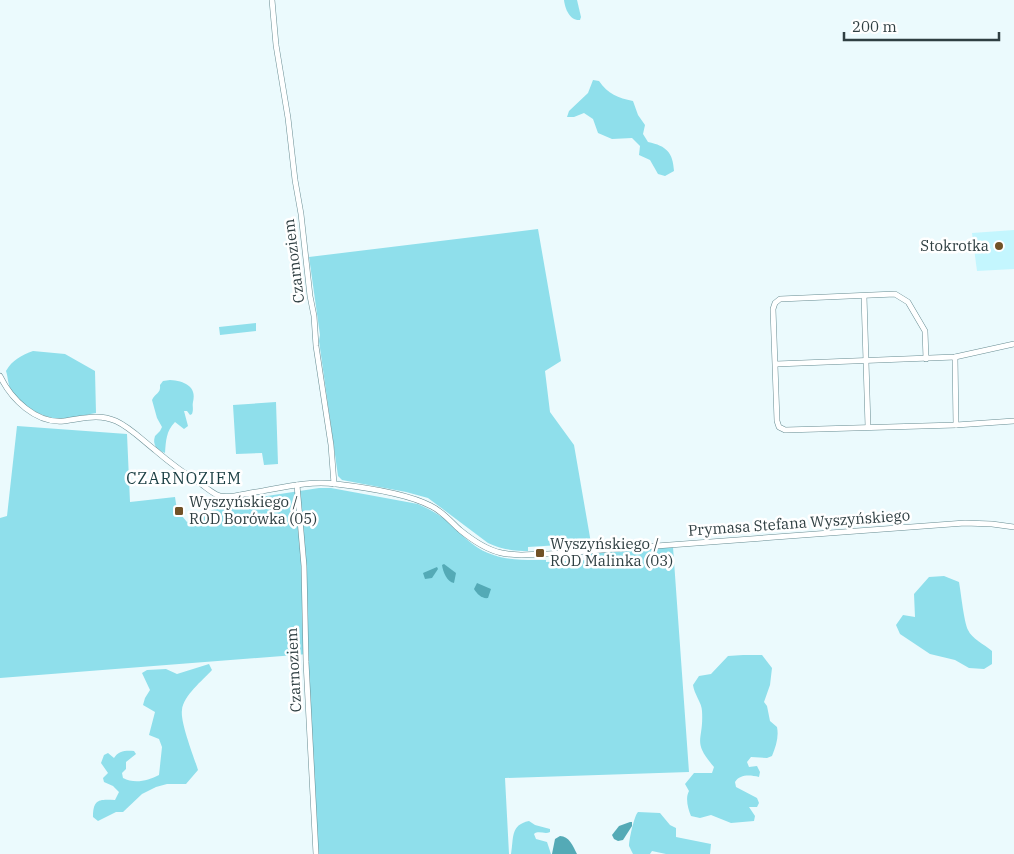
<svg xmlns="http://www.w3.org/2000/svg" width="1014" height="854" viewBox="0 0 1014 854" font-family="'IBM Plex Serif',serif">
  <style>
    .built { fill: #c4f6fe }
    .green { fill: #8fdfeb }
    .water { fill: #54aab6 }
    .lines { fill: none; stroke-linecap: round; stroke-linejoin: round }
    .minor-casing { stroke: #678c92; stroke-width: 6 }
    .minor { stroke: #fff; stroke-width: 5 }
    .poi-dot { fill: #715227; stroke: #fff; stroke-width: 2 }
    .labels { text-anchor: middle; stroke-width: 5; stroke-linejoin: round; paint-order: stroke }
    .poi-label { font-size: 15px; fill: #2f3f42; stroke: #fff; text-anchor: start }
    .street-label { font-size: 15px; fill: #2f3f42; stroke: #fff }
    .neighbourhood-label { font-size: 16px; letter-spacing: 1px; fill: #1c4045; stroke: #fff }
  </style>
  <rect width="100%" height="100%" fill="#ebfafd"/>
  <polygon class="built" points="1014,230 1014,269 977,271 972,233"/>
  <g class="green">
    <path d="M564,0H577L581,17L580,20C570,21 565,9 564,0Z"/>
    <path d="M593,80L599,81C608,94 618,98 633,101L638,115L645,125L643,134L648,142C667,146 673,153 674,171L665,176L658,174L650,160L639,155L640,146L632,138L612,139L598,133L593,119L584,113L574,117H567L569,111L588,93Z"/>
    <path d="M538,229L561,361L545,371L550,412L574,445L591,543L528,547V551C514,551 500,549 488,543L428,498L406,492L342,480L338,476L319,341L320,335L309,257Z"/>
    <polygon points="256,323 256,331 220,335 219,327"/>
    <path d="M33,351L65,354L95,371L96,413C85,415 72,419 61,419C44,419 20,405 11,390C8,385 8,377 6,371C12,360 22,355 33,351Z"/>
    <path d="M170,380C184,381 197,386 193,402C192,406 194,409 192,414L190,415L187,411H184L188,426L184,429L175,422C166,431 166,441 165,453C157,450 152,445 155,436L160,431L162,427L157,418L152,400C155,393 161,394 160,385L163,381Z"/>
    <polygon points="276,402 278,464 264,465 262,453 236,454 233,405"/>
    <path d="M17,426L127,434L130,502L175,497L177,510L187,522L192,521L227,502L319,488H331L418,504C429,509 439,514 448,522C460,533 473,547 488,553C507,561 526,560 546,560V562L589,560V553L673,547L689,772L505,778L509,854H318L308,654L0,678V518L7,516Z"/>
    <path d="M944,576L959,582C961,593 964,622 968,630C972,639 984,644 992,651V664L984,669L969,668L955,660L930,654L900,634L896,625L903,615L915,617L914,594L929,577Z"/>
    <path d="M743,655H762L772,668L770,685L764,702L767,706L770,721L777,727C779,737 776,746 772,756L767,758L751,757L747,762L749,767L757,766L760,772L759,777C750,775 740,774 735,782L736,787L757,798L759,803L757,807H749L755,816L754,821L731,823L711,815L700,818L691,816C688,809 685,798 689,791L685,784L694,773H712L714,767C691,740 704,742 702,711C702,703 694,694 693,685L699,676L711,674L728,656Z"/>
    <path d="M209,664L212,670C203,680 183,696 182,710C180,722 194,757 198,770L186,784H167L156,787L142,794L123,812H116L98,821L93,817C93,799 99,799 115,800L119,792L113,786L104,782L103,778L108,773L101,763L104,755L108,753L114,758C118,751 126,750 134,751L136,754L126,762V769L122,773L123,778C134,784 148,781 159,775L162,747L159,739L149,735L155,712L143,705L145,698L150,690L142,673L147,670L166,669L177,674Z"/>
    <path d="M638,812L660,813L670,825L676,828V837L711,844L710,854H666L652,851L650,854H633C632,852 630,848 629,846C629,840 634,816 638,812Z"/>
    <path d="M529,821L535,825L550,829V832C545,835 539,830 534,834L536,839L547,842L551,854H511C514,838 510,825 529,821Z"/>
  </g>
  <g class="water">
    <path d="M444,564L456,573L454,583C447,582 443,572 442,565Z"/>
    <polygon points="437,567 438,569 432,578 425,579 423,573"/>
    <path d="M477,583L491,589L488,598C482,599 477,594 474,589Z"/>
    <polygon points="630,822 632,822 632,826 623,840 618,841 614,839 612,835 619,826"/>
    <path d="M560,836C569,836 573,846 577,854H552L555,839Z"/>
  </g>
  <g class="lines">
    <defs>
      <g id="minor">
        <polyline points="272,0 276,45 288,118 295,180 301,214 310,296 314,316 316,346 331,445 334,484"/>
        <polyline points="864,296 868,427"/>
        <polyline points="955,357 956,425"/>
        <polyline points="926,359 925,331 908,302 895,294 780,299 775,303 773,309 777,421 779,427 785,430 956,425 1014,421"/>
        <polyline points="776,364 955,357 1014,344"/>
        <path d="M0,376C11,399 36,424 64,421C81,419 98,413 116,421C131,428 142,440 155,450C169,462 185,474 201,484C207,488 213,494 220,496C229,498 240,495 250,493C278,489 307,480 336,484C362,487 408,494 431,506C442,511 451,522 460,530C493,557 507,556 548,554L965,523L992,524L1014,527"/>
        <polyline points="297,485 304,566 306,662 316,854"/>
      </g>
    </defs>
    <use href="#minor" class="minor-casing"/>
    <use href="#minor" class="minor"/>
  </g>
  <g class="poi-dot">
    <circle cx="999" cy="246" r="5"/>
    <rect x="174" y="506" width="10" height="10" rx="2.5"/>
    <rect x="535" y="548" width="10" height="10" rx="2.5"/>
  </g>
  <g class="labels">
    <g class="poi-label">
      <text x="989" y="251" text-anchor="end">Stokrotka</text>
      <text x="189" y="507">Wyszyńskiego /<tspan x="189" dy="17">ROD Borówka (05)</tspan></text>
      <text x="550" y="549">Wyszyńskiego /<tspan x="550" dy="17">ROD Malinka (03)</tspan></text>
    </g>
    <g class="street-label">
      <text transform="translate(294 261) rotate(-97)" y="5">Czarnoziem</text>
      <text transform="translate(799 523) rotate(-4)" y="5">Prymasa Stefana Wyszyńskiego</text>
      <text transform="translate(294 670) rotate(-93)" y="5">Czarnoziem</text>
    </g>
    <g class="neighbourhood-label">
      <text x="184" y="484">CZARNOZIEM</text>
    </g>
  </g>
  <path d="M844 32v8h155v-8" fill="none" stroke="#2f3f42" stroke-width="2.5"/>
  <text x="852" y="32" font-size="15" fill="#2f3f42" stroke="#ffffff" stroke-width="4" paint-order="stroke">200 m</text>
</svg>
